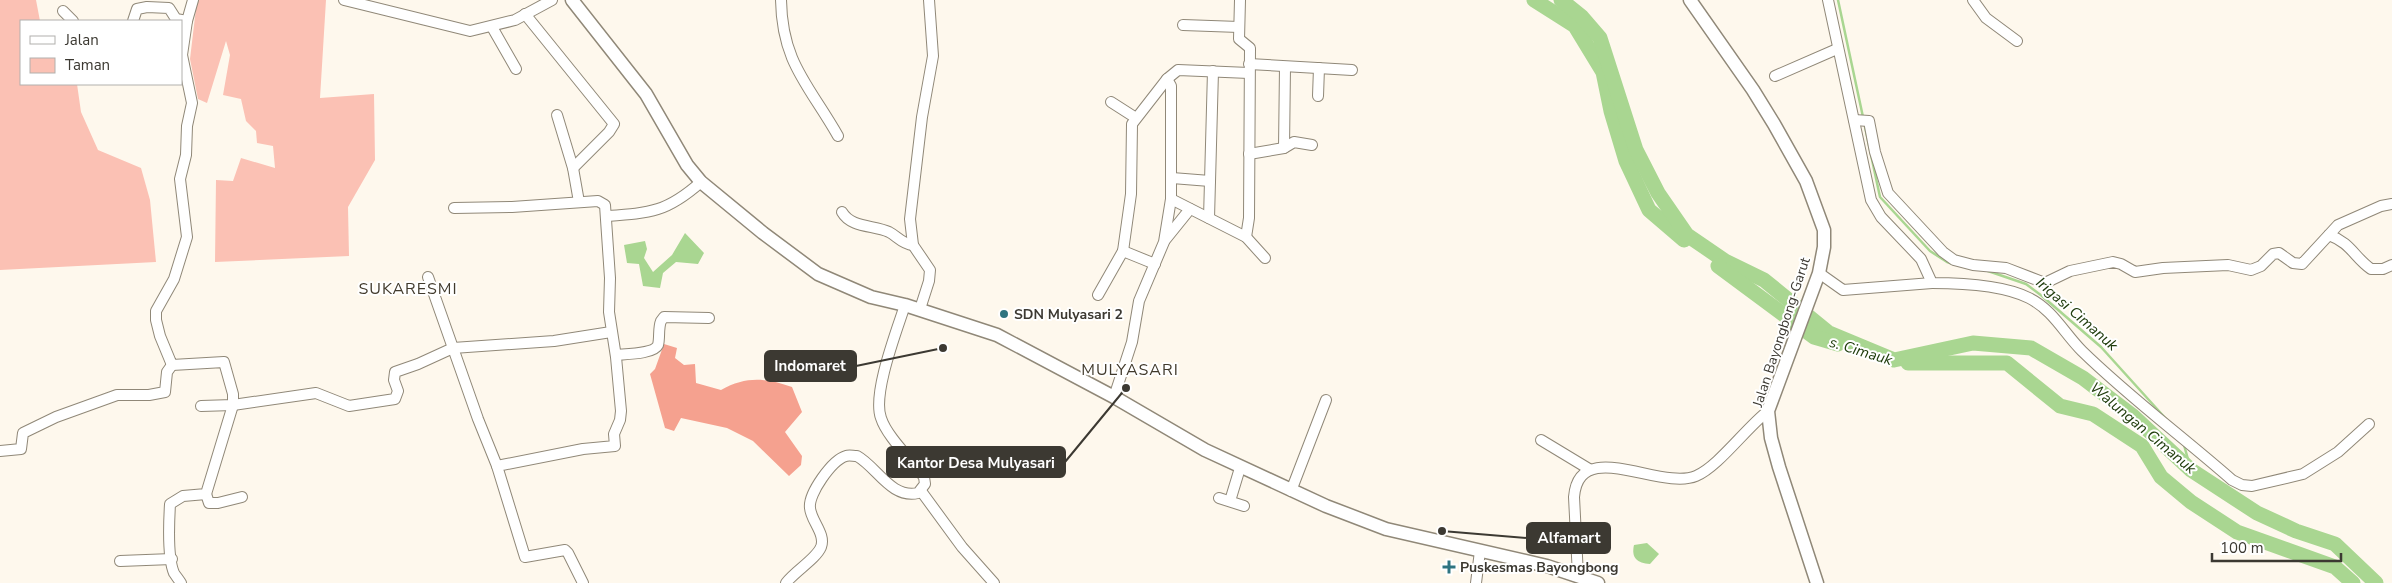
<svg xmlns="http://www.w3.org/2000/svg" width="2392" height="583" viewBox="0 0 2392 583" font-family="'Nunito Sans',sans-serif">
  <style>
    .green { fill: #fbc1b4 }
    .forest { fill: #f5a18f }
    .water { fill: #a9d691 }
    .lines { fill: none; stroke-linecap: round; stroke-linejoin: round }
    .stream { stroke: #a9d691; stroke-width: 2.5 }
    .river { stroke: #a9d691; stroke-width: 15 }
    .minor-casing { stroke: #908878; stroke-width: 12 }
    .major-casing { stroke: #908878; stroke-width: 15 }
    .minor { stroke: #fff; stroke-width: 10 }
    .major { stroke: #fff; stroke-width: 12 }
    .poi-dot { fill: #2e7481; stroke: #fff; stroke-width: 2 }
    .labels { text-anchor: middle; stroke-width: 4; stroke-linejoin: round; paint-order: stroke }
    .poi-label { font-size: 14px; font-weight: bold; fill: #3c3932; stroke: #fff; text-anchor: start }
    .street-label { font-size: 14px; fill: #3c3932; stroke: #fff }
    .water-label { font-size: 15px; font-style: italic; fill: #203d0d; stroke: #fff }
    .quarter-label { font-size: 16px; letter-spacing: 1px; fill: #413a2c; stroke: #fff }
    .leader { fill: none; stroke: #3c3932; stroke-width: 2 }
    .callout-dot { fill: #3c3932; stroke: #fff; stroke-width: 2 }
    .callout { fill: #3c3932; stroke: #3c3932; stroke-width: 2 }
    .callout-label { font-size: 15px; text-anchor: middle; font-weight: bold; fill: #fff }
  </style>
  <rect width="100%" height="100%" fill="#fef8ed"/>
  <g class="green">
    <polygon points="0,0 36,0 40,21 21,21 21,84 77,84 81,112 98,150 141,168 150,200 156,262 0,270"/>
    <polygon points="197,0 326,0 320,98 374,94 375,160 348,207 349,256 215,262 216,180 233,181 241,158 275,168 273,146 257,143 256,131 246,121 241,99 223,95 230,55 226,41 207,103 198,99 190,59"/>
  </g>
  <path class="forest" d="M664,344L677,348L675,358L684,365L695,364L696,383L721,390C746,376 766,378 792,387L802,412L785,432L802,456L801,465L789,476L753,441L727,428L681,418L674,431L665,428L650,374L655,369Z"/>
  <g class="water">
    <polygon points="685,233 704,253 698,264 676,262 663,273 660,288 643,286 639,264 627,263 624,245 645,241 647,249 644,258 653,272 672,255"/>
    <path d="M1647,543L1659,554L1650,564C1637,563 1631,558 1634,545Z"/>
  </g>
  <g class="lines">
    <g class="stream">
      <polyline points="1838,0 1863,117"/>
      <polyline points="1864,122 1880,197 1930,251 1947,262 1953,264"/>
      <polyline points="1988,271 2026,284 2042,296 2101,347 2167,420"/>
      <polyline points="2184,445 2191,470"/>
    </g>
    <g class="river">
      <polyline points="1534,0 1575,26 1603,72 1611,111 1626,161 1649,210 1684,240"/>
      <polyline points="1561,0 1581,16 1600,38 1636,150 1658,193 1687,235 1725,261 1764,280 1829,333 1894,360 1973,343 2031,348 2083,378 2133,416 2191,470 2257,513 2296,531 2335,544 2376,583"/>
      <polyline points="1718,266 1814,337 1838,344"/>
      <polyline points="1908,363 2007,363 2060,406 2093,414 2142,446 2161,477 2191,502 2237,532 2335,567 2353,583"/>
    </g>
    <defs>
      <g id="minor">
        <polyline points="344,0 470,31 515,20 552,0"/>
        <path d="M781,0C782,63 809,85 838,136"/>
        <polyline points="1240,0 1239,39 1250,48 1249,218 1246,237"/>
        <path d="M1828,0L1871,200L1881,217L1921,259L1932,283C1961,283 2003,285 2029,298C2053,310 2064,333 2082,351C2129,397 2183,437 2232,480L2242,485L2252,486L2303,474L2338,452L2369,424"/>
        <polyline points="1973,0 1986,18 2017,41"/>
        <polyline points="63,11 73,21"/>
        <polyline points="525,14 614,124 609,132 573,168"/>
        <polyline points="133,21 137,9 147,7 169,8 176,19 187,21"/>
        <polyline points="1183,25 1239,27"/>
        <polyline points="492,27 516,69"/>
        <polyline points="1249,64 1352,70"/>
        <polyline points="1775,76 1837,49"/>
        <polyline points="1167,79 1178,70 1249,73"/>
        <polyline points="1318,96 1319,68"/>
        <polyline points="1111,102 1136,118"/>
        <polyline points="557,115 573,168 579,202"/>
        <polyline points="1854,120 1869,121 1875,152 1888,193 1943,252 1954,260 1973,265 2006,268 2045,283 2070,271 2113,262 2121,264 2135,272 2163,268 2228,265 2251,270 2261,266 2273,254 2279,253 2293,263 2302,264 2338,225 2381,206 2392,204"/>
        <polyline points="1284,148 1285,67"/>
        <polyline points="1249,154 1284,148 1294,142 1312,145"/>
        <polyline points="1172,178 1210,181"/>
        <polyline points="1171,199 1246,237 1265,258"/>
        <polyline points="454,208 512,207 598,201 605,205 610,278 609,312 616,357 621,411 620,420 614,434 615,446 583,449 497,466 525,557 565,550 568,553 583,583"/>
        <path d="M842,212C851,228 874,225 889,232C897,236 902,244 913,245"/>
        <path d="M607,216C651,213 667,212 701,182"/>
        <polyline points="1209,218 1213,71"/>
        <path d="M2329,235C2351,243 2354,257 2371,269H2383L2392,265"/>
        <polyline points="1165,240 1190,209"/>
        <polyline points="1123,251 1155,264"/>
        <polyline points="1819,273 1843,290 1932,283"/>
        <polyline points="428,277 478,419 497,466"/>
        <polyline points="1098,295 1123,251 1131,194 1132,124 1167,79 1171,86 1171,199 1164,242 1139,301 1132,342 1114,397"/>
        <polyline points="920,309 929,281 930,270 913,245 910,219 922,117 933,56 929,0"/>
        <path d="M616,355C625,354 654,354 658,345C660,338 658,328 661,321L664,317L709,318"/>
        <polyline points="201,406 233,405 316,393 349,406 395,399 398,391 394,380 395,372 418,364 453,348 554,341 611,332"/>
        <polyline points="1541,440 1589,469"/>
        <polyline points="0,451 21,449 23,433 56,417 117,395 149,395 165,392 167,372 172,365"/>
        <polyline points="921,491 962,547 994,583"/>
        <polyline points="1291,491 1326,400"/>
        <polyline points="206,494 209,503 218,503 242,497"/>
        <polyline points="1219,498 1244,506"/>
        <polyline points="1230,501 1240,468"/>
        <polyline points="120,561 172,559"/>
        <path d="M1578,576L1574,497C1579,436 1660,491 1696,476C1718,467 1746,428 1768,411"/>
        <path d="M181,583C179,580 176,576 174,573C167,557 169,521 170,504L183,496L206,494L233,405V394L224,362L172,365L160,336L156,320V311L174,279L187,237L180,179L186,155L187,126L192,103L182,55L187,21L193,0"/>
        <path d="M786,583C795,571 816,559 821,547C826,534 811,521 810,508C808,494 832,460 846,456C849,455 853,456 857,456C877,467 891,499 918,493L925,484L924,477C912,460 887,437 881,418C872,394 897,330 905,305"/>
        <polyline points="1476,583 1480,551"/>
      </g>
      <g id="major">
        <polyline points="572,0 646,94 687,165 701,182 763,233 818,274 871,297 905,305 997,335 1114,397 1205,450 1326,506 1386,529 1547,566 1598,583"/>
        <polyline points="1690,0 1753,90 1774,124 1806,181 1824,230 1824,247 1819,273 1768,411 1771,438 1779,467 1817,583"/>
      </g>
    </defs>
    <use href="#minor" class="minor-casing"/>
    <use href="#major" class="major-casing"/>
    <use href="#minor" class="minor"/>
    <use href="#major" class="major"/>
  </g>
  <g class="poi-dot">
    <circle cx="1004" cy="314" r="5"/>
    <path d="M1446.5 559.5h5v5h5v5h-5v5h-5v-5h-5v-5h5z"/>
  </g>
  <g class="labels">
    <g class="poi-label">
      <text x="1014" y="319">SDN Mulyasari 2</text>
      <text x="1460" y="572">Puskesmas Bayongbong</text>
    </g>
    <g class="street-label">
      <text transform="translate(1781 332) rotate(-72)" y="5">Jalan Bayongbong-Garut</text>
    </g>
    <g class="water-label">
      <text transform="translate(2077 314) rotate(41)" y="5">Irigasi Cimanuk</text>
      <text transform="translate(1861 351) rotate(17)" y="5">s. Cimauk</text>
      <text transform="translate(2143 428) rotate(40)" y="5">Walungan Cimanuk</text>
    </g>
    <g class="quarter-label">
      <text x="408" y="294">SUKARESMI</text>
      <text x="1130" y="375">MULYASARI</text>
    </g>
  </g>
  <path class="leader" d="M943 348L856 366M1126 388L1065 462M1442 531L1527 538"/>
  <g class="callout-dot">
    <circle cx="943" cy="348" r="5"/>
    <circle cx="1126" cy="388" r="5"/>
    <circle cx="1442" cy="531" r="5"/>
  </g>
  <g class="callout">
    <rect x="765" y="351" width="91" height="30" rx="5"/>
    <rect x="887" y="447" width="178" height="30" rx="5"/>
    <rect x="1527" y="523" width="83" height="30" rx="5"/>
  </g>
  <g class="callout-label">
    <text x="810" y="371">Indomaret</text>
    <text x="976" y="468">Kantor Desa Mulyasari</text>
    <text x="1569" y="543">Alfamart</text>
  </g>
  <rect x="20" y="20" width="162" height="65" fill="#ffffff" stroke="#b1b0ad"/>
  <rect x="30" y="36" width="25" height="8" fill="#ffffff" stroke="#b1b0ad"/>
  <text x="65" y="45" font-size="15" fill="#3c3932">Jalan</text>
  <rect x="30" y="58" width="25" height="15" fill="#fbc1b4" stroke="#b1b0ad"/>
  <text x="65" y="70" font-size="15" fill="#3c3932">Taman</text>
  <path d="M2212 553v8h129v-8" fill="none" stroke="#3c3932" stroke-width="2.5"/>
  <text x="2220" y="553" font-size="15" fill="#3c3932" stroke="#ffffff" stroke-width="4" paint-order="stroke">100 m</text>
</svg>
